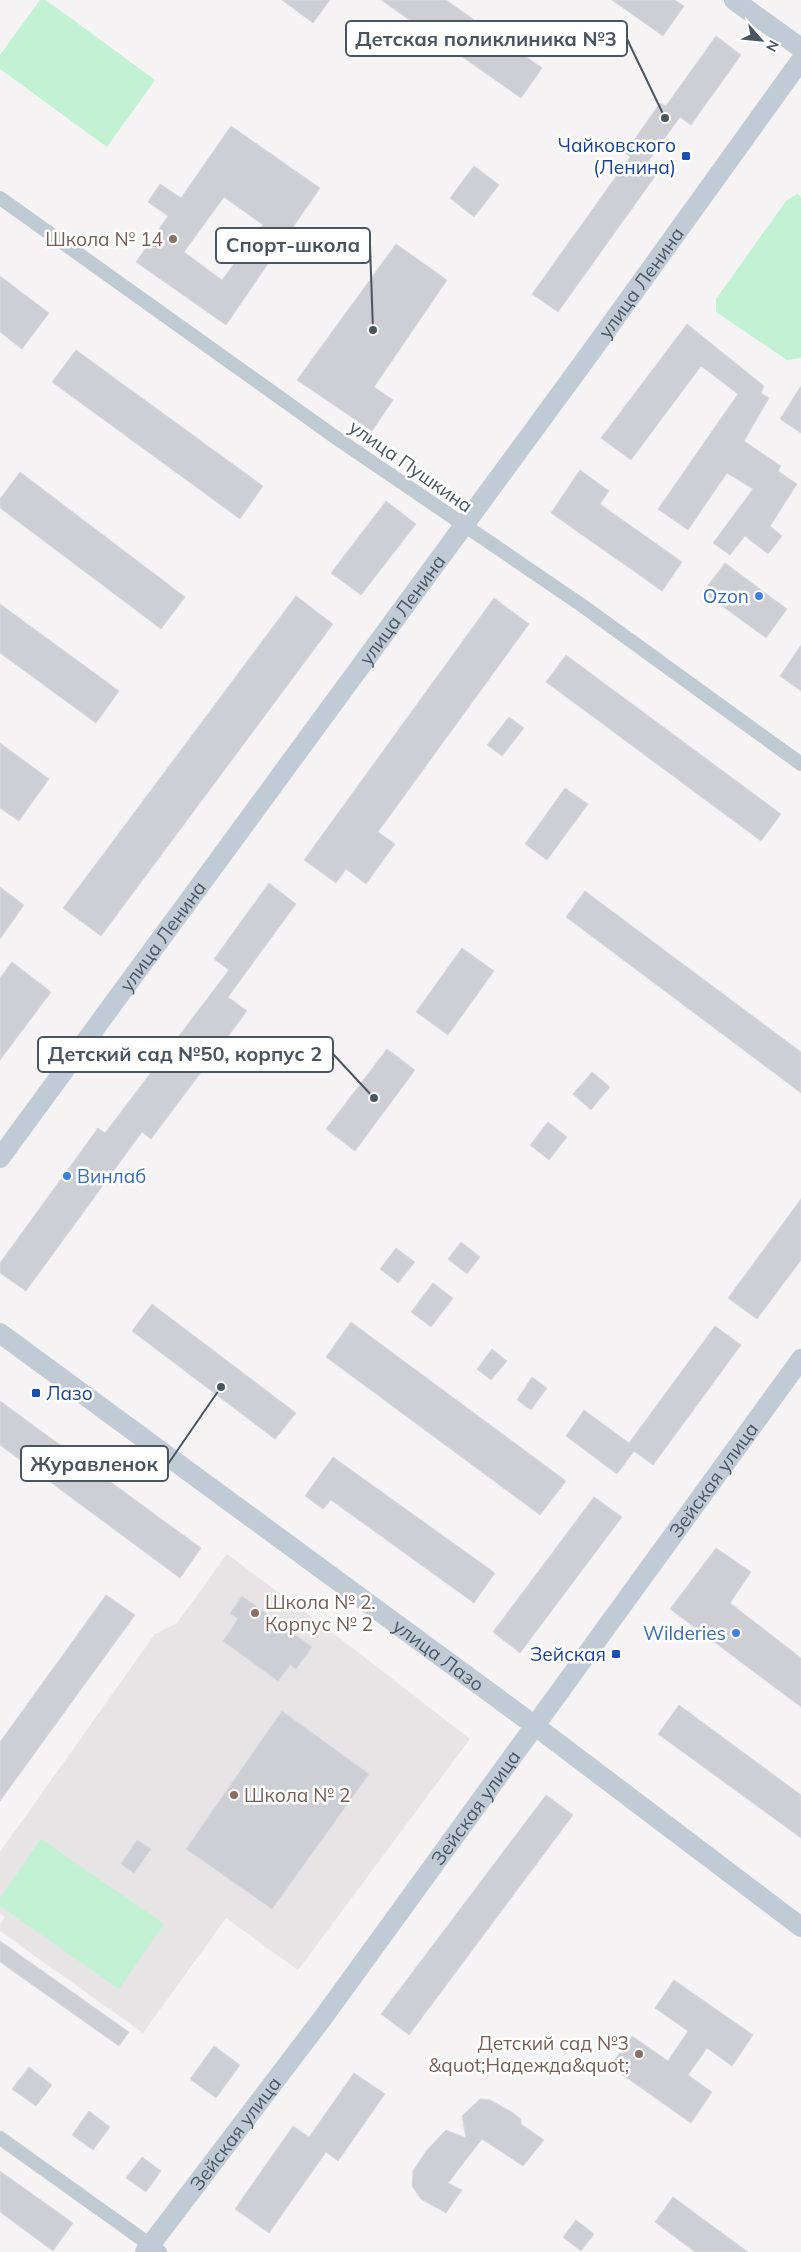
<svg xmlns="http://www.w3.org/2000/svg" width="801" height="2252" viewBox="0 0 801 2252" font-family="Mulish,sans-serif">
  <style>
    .education { fill: #e6e4e5 }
    .green { fill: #c2f2d3 }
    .building { fill: #cdcfd5; stroke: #d7d9de; fill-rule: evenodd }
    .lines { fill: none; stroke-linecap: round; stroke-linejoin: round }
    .street { stroke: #c0cad2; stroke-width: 14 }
    .secondary { stroke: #c0cbd6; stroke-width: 20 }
    .transit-dot { fill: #1a4fb4; stroke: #fff; stroke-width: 2 }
    .education-dot { fill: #8d6e63; stroke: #fff; stroke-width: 2 }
    .shop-dot { fill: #3f7fe0; stroke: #fff; stroke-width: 2 }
    .labels { text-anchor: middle; stroke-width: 5; stroke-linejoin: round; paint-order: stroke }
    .transit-label { font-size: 19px; fill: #164399; stroke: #fff; text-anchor: end }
    .education-label { font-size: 19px; fill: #785e54; stroke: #fff; text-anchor: end }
    .street-label { font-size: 19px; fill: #495661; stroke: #fff }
    .shop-label { font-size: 19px; fill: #366cbe; stroke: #fff; text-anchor: end }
    .leader { fill: none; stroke: #495661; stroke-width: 2 }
    .callout-dot { fill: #495661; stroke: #fff; stroke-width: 2 }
    .callout { fill: #fff; stroke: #495661; stroke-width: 2 }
    .callout-label { font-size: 20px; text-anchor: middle; font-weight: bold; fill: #495661 }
  </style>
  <rect width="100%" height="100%" fill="#f5f3f3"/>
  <polygon class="education" points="227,1554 337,1636 470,1739 298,1970 226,1918 143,2033 0,1931 0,1925 5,1917 0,1914 0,1852 155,1634 177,1623"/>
  <g class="green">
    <polygon points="40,0 46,0 155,80 107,147 0,69 0,55"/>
    <polygon points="797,194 801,197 801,358 787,360 716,312 716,299 786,201"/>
    <polygon points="41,1839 164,1924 119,1989 0,1906 0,1898"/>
  </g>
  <g class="building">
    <polygon points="282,0 330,0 313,23"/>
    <polygon points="381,0 446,0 542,68 521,98"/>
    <polygon points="612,0 675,0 684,6 663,36"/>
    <polygon points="716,36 741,55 691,125 680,117 644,167 656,175 558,312 532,294 630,157 625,153 660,103 666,106"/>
    <path d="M231,126L320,188L226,325L136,262L168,216L148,202L160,184L181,198ZM224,197L263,225L222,280L184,252Z"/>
    <polygon points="474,166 499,185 474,217 450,198"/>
    <polygon points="396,244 447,280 374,387 393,400 372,431 297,380"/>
    <polygon points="0,276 49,313 22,349 0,332"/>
    <polygon points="687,324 764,386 761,393 769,398 744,441 781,466 778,471 797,484 770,526 782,536 768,554 745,536 730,555 713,543 753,489 727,473 688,530 658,509 738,394 701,366 631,460 601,438"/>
    <polygon points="76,350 263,486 240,519 52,382"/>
    <polygon points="801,386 801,433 780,419"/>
    <polygon points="580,470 609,491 600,504 682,562 662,591 551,513"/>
    <polygon points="20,472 185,597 161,629 0,508 0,499"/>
    <polygon points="386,501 416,524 361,595 331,573"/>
    <polygon points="725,563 787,609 766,638 703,592"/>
    <polygon points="296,596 333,624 101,936 63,908"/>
    <polygon points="494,598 529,624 378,832 395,844 366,884 346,869 336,883 304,860"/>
    <polygon points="0,604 119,691 96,723 0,653"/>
    <polygon points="801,645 801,691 780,676"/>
    <polygon points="566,655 781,814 761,841 546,682"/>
    <polygon points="509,717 524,728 502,756 487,745"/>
    <polygon points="0,743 49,779 19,821 0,808"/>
    <polygon points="565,788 588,804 547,860 525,844"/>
    <polygon points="269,883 296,904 228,997 247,1011 151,1139 142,1132 26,1291 0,1273 0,1263 98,1128 105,1133 229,970 214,959"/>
    <polygon points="0,887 24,905 0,939"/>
    <polygon points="585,891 801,1052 801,1093 566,917"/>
    <polygon points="462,948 494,971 448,1035 416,1012"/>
    <polygon points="12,962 51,992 0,1060 0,978"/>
    <polygon points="387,1049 415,1070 355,1151 326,1129"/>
    <polygon points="592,1072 610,1087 591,1110 573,1094"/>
    <polygon points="548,1122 567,1137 549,1160 530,1145"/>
    <polygon points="801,1199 801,1260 757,1319 728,1298"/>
    <polygon points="461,1242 480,1257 467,1274 448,1259"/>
    <polygon points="396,1248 415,1262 398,1283 380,1269"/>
    <polygon points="433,1283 453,1298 431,1327 411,1312"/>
    <polygon points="152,1304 296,1413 275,1439 132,1331"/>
    <polygon points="351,1322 566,1481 540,1515 326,1357"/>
    <polygon points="715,1326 741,1345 653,1465 634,1451 617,1474 566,1436 584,1410 629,1443"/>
    <polygon points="492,1349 507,1361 491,1380 477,1369"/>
    <polygon points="532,1377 547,1388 531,1410 517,1400"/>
    <polygon points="0,1401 201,1548 180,1578 0,1445"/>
    <polygon points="333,1457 495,1573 474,1603 331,1500 323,1509 305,1496"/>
    <polygon points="594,1497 622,1517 520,1653 493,1632"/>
    <polygon points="716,1548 751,1572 730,1603 801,1658 801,1707 670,1609"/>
    <polygon points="106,1595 135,1615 0,1801 0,1742"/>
    <polygon points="242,1596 312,1647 296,1669 290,1665 278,1681 223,1641 238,1619 230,1613"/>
    <polygon points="679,1705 801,1795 801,1838 658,1734"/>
    <polygon points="282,1711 369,1774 272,1909 186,1849"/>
    <polygon points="546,1795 573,1815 409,2035 381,2014"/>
    <polygon points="137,1840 151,1849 134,1873 121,1864"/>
    <polygon points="0,1941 129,2032 119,2046 0,1962"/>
    <polygon points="674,1980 753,2035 732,2066 707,2048 688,2075 712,2092 691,2123 610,2066 632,2036 668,2061 688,2031 655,2008"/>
    <polygon points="214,2046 240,2065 216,2098 190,2079"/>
    <polygon points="29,2067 52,2085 36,2106 12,2089"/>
    <polygon points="354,2073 385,2094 338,2161 326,2152 269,2233 235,2209 293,2126 309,2137"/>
    <polygon points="480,2099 490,2100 512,2112 521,2119 521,2124 544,2140 523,2166 482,2139 448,2183 462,2190 446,2213 421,2199 412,2186 413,2171 427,2150 446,2130 466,2138 462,2116"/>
    <polygon points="89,2111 110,2127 93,2150 72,2135"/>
    <polygon points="142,2157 161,2171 146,2192 126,2178"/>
    <polygon points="0,2171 73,2223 53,2251 0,2212"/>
    <polygon points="673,2197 748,2252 695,2252 655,2222"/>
    <polygon points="576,2220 594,2234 581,2251 563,2237"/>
  </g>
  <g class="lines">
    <g class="street">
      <polyline points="0,198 335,437 580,604 801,764"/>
      <polyline points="0,2138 160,2252"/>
    </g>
    <g class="secondary">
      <polyline points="734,0 801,48"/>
      <path id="s1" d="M0,1158L588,356L801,60"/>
      <path id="s2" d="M0,1333L534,1725L801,1927"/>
      <path id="s3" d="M145,2252L322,2019L801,1359"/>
    </g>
  </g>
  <g class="transit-dot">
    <rect x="681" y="151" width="10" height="10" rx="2.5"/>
    <rect x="31" y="1388" width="10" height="10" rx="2.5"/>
    <rect x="611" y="1649" width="10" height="10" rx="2.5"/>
  </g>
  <g class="education-dot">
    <circle cx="173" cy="239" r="5"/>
    <circle cx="255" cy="1613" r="5"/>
    <circle cx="234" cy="1795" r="5"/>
    <circle cx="639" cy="2054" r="5"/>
  </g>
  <g class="shop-dot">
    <circle cx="759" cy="596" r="5"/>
    <circle cx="67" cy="1176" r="5"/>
    <circle cx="736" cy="1633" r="5"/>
  </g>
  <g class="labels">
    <g class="transit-label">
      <text x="676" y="152">Чайковского<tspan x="676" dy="22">(Ленина)</tspan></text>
      <text x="46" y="1400" text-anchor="start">Лазо</text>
      <text x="606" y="1661">Зейская</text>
    </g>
    <g class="education-label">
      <text x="163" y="246">Школа № 14</text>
      <text x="265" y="1609" text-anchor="start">Школа № 2.<tspan x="265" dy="22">Корпус № 2</tspan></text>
      <text x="244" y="1802" text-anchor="start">Школа № 2</text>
      <text x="629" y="2050">Детский сад №3<tspan x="629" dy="22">&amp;quot;Надежда&amp;quot;</tspan></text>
    </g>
    <g class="street-label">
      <text dy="7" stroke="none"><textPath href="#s1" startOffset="1085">улица Ленина</textPath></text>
      <text transform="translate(411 466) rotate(35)" y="7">улица Пушкина</text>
      <text dy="7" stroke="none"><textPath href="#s1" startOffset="680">улица Ленина</textPath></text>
      <text dy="7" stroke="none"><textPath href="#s1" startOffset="275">улица Ленина</textPath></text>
      <text dy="7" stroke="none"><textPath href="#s3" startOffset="959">Зейская улица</textPath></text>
      <text dy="7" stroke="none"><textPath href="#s2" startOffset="544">улица Лазо</textPath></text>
      <text dy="7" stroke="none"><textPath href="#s3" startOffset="554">Зейская улица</textPath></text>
      <text dy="7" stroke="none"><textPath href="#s3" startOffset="149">Зейская улица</textPath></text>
    </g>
    <g class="shop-label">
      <text x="749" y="603">Ozon</text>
      <text x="77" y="1183" text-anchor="start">Винлаб</text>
      <text x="726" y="1640">Wilderies</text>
    </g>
  </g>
  <path class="leader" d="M665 118L627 39M373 330L370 245M374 1098L333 1054M221 1387L168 1464"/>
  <g class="callout-dot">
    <circle cx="665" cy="118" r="5"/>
    <circle cx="373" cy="330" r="5"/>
    <circle cx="374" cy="1098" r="5"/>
    <circle cx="221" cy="1387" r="5"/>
  </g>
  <g class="callout">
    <rect x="346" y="21" width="281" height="35" rx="5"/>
    <rect x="216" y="228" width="154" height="35" rx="5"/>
    <rect x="38" y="1037" width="295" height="35" rx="5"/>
    <rect x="21" y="1446" width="147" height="35" rx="5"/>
  </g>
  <g class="callout-label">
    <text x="486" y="46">Детская поликлиника №3</text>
    <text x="293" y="252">Спорт-школа</text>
    <text x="185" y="1061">Детский сад №50, корпус 2</text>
    <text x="94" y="1471">Журавленок</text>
  </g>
  <g transform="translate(761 40) rotate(117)" stroke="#ffffff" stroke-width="4" paint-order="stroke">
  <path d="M0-4L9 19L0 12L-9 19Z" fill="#495661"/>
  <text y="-8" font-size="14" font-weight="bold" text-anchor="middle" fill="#495661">N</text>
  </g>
</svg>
